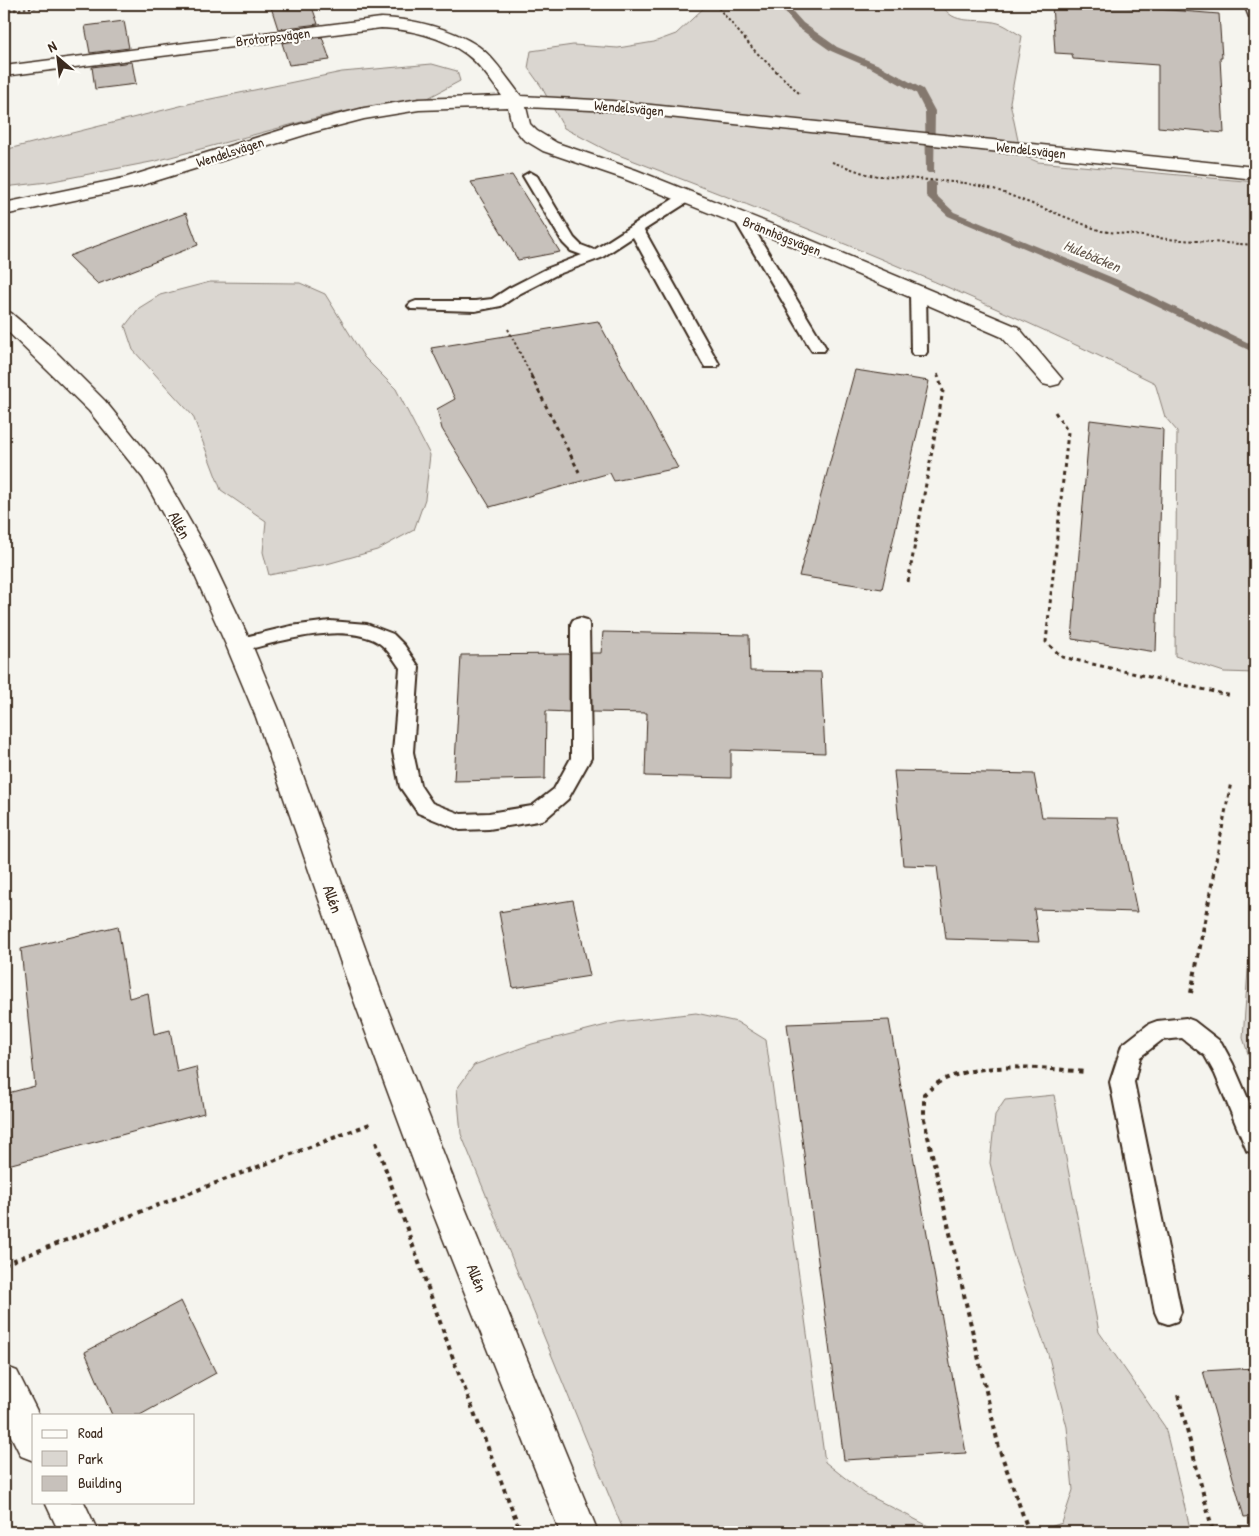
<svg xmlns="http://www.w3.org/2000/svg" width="1259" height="1536" viewBox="0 0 1259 1536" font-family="'Patrick Hand',sans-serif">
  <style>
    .green { fill: #dad6d0; stroke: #8a8077 }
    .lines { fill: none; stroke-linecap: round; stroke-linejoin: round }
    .stream { fill: #84786e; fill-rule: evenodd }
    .building { fill: #c7c1bb; stroke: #3b2a1e }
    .lane-casing { stroke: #3b2a1e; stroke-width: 4 }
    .street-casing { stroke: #3b2a1e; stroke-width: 3 }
    .secondary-casing { stroke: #3b2a1e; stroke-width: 3 }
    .path-far2 { stroke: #3b2a1e; stroke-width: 2; stroke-dasharray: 2.5 2.5; stroke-linecap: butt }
    .path-far1 { stroke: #3b2a1e; stroke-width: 3; stroke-dasharray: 4 4; stroke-linecap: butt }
    .path { stroke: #3b2a1e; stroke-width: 4; stroke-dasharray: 4.5 4.5; stroke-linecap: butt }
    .lane { fill: #fdfcf7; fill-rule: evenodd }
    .street { fill: #fdfcf7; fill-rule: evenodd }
    .secondary { fill: #fdfcf7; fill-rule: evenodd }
    .labels { text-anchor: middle; stroke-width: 4.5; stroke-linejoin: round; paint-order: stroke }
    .far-street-label { font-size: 14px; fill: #3b2a1e; stroke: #fdfcf7 }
    .far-water-label { font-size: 15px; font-style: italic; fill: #65584d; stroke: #fdfcf7 }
    .street-label { font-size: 16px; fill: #3b2a1e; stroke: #fdfcf7 }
  </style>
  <rect width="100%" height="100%" fill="#f5f4ee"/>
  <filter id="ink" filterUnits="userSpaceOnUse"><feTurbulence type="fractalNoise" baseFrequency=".02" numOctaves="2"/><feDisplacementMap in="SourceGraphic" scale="10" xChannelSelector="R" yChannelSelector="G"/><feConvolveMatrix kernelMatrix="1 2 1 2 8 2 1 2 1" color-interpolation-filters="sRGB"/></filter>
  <g filter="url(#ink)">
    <g class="green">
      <path d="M708,4H942C952,27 977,17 998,23C1006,25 1014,32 1022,36L1010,102L1021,155L1038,162L1255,182V673L1224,672L1175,656L1177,431L1165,417L1155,383C977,295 793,221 608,151L564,128L541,86L528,68L531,51L573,45L618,48L654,42L676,34Z"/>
      <polygon points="432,64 457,71 460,81 428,98 331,114 156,161 48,182 4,187 4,150 196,102 342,72"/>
      <polygon points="210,282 300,283 325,294 364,357 396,389 430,455 425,499 414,530 377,550 327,564 269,575 263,552 266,521 221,490 193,416 133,350 125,326 139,308 160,295"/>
      <polygon points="1255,875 1255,1075 1243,1038"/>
      <polygon points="696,1013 737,1022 766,1040 825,1462 864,1493 940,1532 624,1532 461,1134 457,1089 474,1065 532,1044 618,1022"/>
      <polygon points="1054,1095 1099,1332 1165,1427 1191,1532 1035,1532 1062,1523 1073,1490 1067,1427 1048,1354 1012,1251 990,1163 995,1115 1005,1100"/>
    </g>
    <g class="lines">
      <g class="stream">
        <polygon points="778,4 786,4 803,23 837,47 879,65 923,89 935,111 934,173 928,173 926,171 925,111 916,93 873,69 831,51 797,27"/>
        <polygon points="931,180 936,183 936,195 954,212 1118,280 1255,346 1255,353 1110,284 948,216 926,196 926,183"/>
      </g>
    </g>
    <g class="building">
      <polygon points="270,4 311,4 318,24 278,29"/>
      <polygon points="1052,4 1094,4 1219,14 1222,58 1220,58 1224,133 1158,127 1158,65 1073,59 1072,54 1055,53"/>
      <polygon points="124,21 129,48 90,53 85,26"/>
      <polygon points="322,37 330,60 289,65 282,43"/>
      <polygon points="132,62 136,84 95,89 92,67"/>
      <polygon points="512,175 560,252 518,260 471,182"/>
      <polygon points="186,213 198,245 98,284 69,256"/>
      <polygon points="598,321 678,468 614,481 610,473 490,507 442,429 437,409 455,399 431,348"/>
      <polygon points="855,370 929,381 882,589 799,576"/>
      <polygon points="1090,420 1163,429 1156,652 1072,639"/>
      <polygon points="603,632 749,635 750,671 821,672 825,753 731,750 731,778 645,776 647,713 592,712 591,653 601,653"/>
      <polygon points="569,654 569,712 546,711 545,779 454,781 461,655"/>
      <polygon points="894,771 1034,774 1042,817 1118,818 1137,912 1034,909 1039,942 946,939 937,866 903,865"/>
      <polygon points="573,900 590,976 513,988 499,912"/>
      <polygon points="118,926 129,998 148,993 154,1034 170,1030 177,1072 196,1067 204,1113 4,1166 4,1094 35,1086 21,949"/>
      <polygon points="889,1020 966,1453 844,1460 787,1024"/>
      <polygon points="181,1301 216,1373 140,1415 112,1415 85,1352"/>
      <polygon points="1255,1368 1255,1516 1244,1517 1203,1371"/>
    </g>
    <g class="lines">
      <defs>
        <g id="lane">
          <polygon points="530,172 537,176 574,238 581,245 594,250 681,194 691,194 693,197 691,200 644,230 719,364 717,367 705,367 703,364 633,237 601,258 556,275 519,294 501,306 475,311 411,309 408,306 411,303 416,301 475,301 492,299 509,288 546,269 582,255 571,251 563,243 523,176"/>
          <polygon points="741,215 746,216 748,219 826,348 824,351 812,351 810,348 734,219 736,216"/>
          <polygon points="918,286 923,288 926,291 927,352 925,355 913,355 911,352 910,291 913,288"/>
          <path d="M580,618L587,620L589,624L591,758L568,799L545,819L538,821L489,829L460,830L418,813L400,787L393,752L400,668C393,658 386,646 374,640C337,623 277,642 239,652L232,650L230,645L232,640L291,626L330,621L367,624L393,634L404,645L419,667L413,752L420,785L432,803L461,814L489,813L532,806L554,789L571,758V624L573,620Z"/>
          <polygon points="1186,1018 1194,1021 1221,1042 1233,1064 1255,1115 1255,1154 1247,1151 1215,1074 1205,1056 1182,1038 1162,1040 1140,1057 1134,1082 1181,1312 1177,1321 1168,1324 1159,1321 1155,1312 1110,1082 1122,1045 1149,1024 1157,1021"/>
        </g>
        <g id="street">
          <polygon points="1244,4 1255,4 1255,18 1249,17"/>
          <path d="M381,18C413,19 451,28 478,46C495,58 508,80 521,96L612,101L1255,167V179L612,111L526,107L530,124L537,131L557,143L636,170L801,236L1018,327L1062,379L1059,384L1051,386L1043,384L1002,337L787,244L622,178L543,151L523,139L515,129L512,125L508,107L419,110L364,119L314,132L136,187L4,215V203L124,178L301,124L364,108L419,99L502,96C491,81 481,65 466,54C443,37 409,29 381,28L4,76V66Z"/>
          <polygon points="4,1366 17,1371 39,1415 34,1415 34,1461 21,1456 4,1422"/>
          <polygon points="45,1502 84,1502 98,1532 59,1532"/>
        </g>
        <polygon id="secondary" points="4,311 11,313 53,349 105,401 161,470 211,558 252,645 282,717 383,998 461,1198 598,1532 560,1532 427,1198 353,998 256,717 226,645 187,558 143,478 89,411 4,328"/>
      </defs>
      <use href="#lane" class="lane-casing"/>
      <use href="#street" class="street-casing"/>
      <use href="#secondary" class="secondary-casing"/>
      <g class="path-far2">
        <polyline points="715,4 755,51 800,94"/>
        <polyline points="4,11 61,4"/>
        <polyline points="832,162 869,175 965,183 994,189 1101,231 1167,239 1255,245"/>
        <polyline points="508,329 532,377"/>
        <polyline points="938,374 939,377"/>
      </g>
      <g class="path-far1">
        <polyline points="531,376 579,472"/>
        <polyline points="1055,412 1068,432 1046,642 1062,657 1232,696"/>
        <polyline points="908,582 943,391 938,376"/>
        <polyline points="1213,876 1231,782"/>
      </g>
      <g class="path">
        <polyline points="1191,993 1214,874"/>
        <polyline points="376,1142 455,1364 521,1532"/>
        <polyline points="4,1264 370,1124"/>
        <polyline points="1178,1395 1213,1532"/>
        <path d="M1029,1532L999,1448L924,1119V1094C930,1090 936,1083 943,1080C983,1061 1043,1068 1086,1072"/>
      </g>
      <use href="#lane" class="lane"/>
      <use href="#street" class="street"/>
      <use href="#secondary" class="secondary"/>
    </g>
  </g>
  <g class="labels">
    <g class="far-street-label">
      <text transform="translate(273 37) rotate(-7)" y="5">Brotorpsvägen</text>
      <text transform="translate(629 108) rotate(5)" y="5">Wendelsvägen</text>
      <text transform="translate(1031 150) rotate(6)" y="5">Wendelsvägen</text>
      <text transform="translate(230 152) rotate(-18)" y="5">Wendelsvägen</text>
      <text transform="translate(782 236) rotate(22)" y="5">Brännhögsvägen</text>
    </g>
    <g class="far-water-label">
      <text transform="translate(1092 256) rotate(23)" y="5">Hulebäcken</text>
    </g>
    <g class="street-label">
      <text transform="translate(180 525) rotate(61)" y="6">Allén</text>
      <text transform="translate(333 899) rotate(70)" y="6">Allén</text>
      <text transform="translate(477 1278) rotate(68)" y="6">Allén</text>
    </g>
  </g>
  <rect width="1259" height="1536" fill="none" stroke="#fdfcf7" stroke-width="20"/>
  <rect x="10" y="10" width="1239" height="1516" fill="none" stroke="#3b2a1e" stroke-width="2" filter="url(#ink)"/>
  <rect x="32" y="1414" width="162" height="90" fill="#fdfcf7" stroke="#afa8a0"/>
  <rect x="42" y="1430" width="25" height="8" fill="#fdfcf7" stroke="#afa8a0"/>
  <text x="78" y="1438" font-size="15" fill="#3b2a1e">Road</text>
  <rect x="42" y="1451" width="25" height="15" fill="#dad6d0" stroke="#afa8a0"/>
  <text x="78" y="1464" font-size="15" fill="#3b2a1e">Park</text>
  <rect x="42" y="1476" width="25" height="15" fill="#c7c1bb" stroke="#afa8a0"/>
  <text x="78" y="1488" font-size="15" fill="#3b2a1e">Building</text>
  <g transform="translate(58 58) rotate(332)" stroke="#fdfcf7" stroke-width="4" paint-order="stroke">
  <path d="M0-4L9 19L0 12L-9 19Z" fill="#3b2a1e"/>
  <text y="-8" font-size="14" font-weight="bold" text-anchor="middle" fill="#3b2a1e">N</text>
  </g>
</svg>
